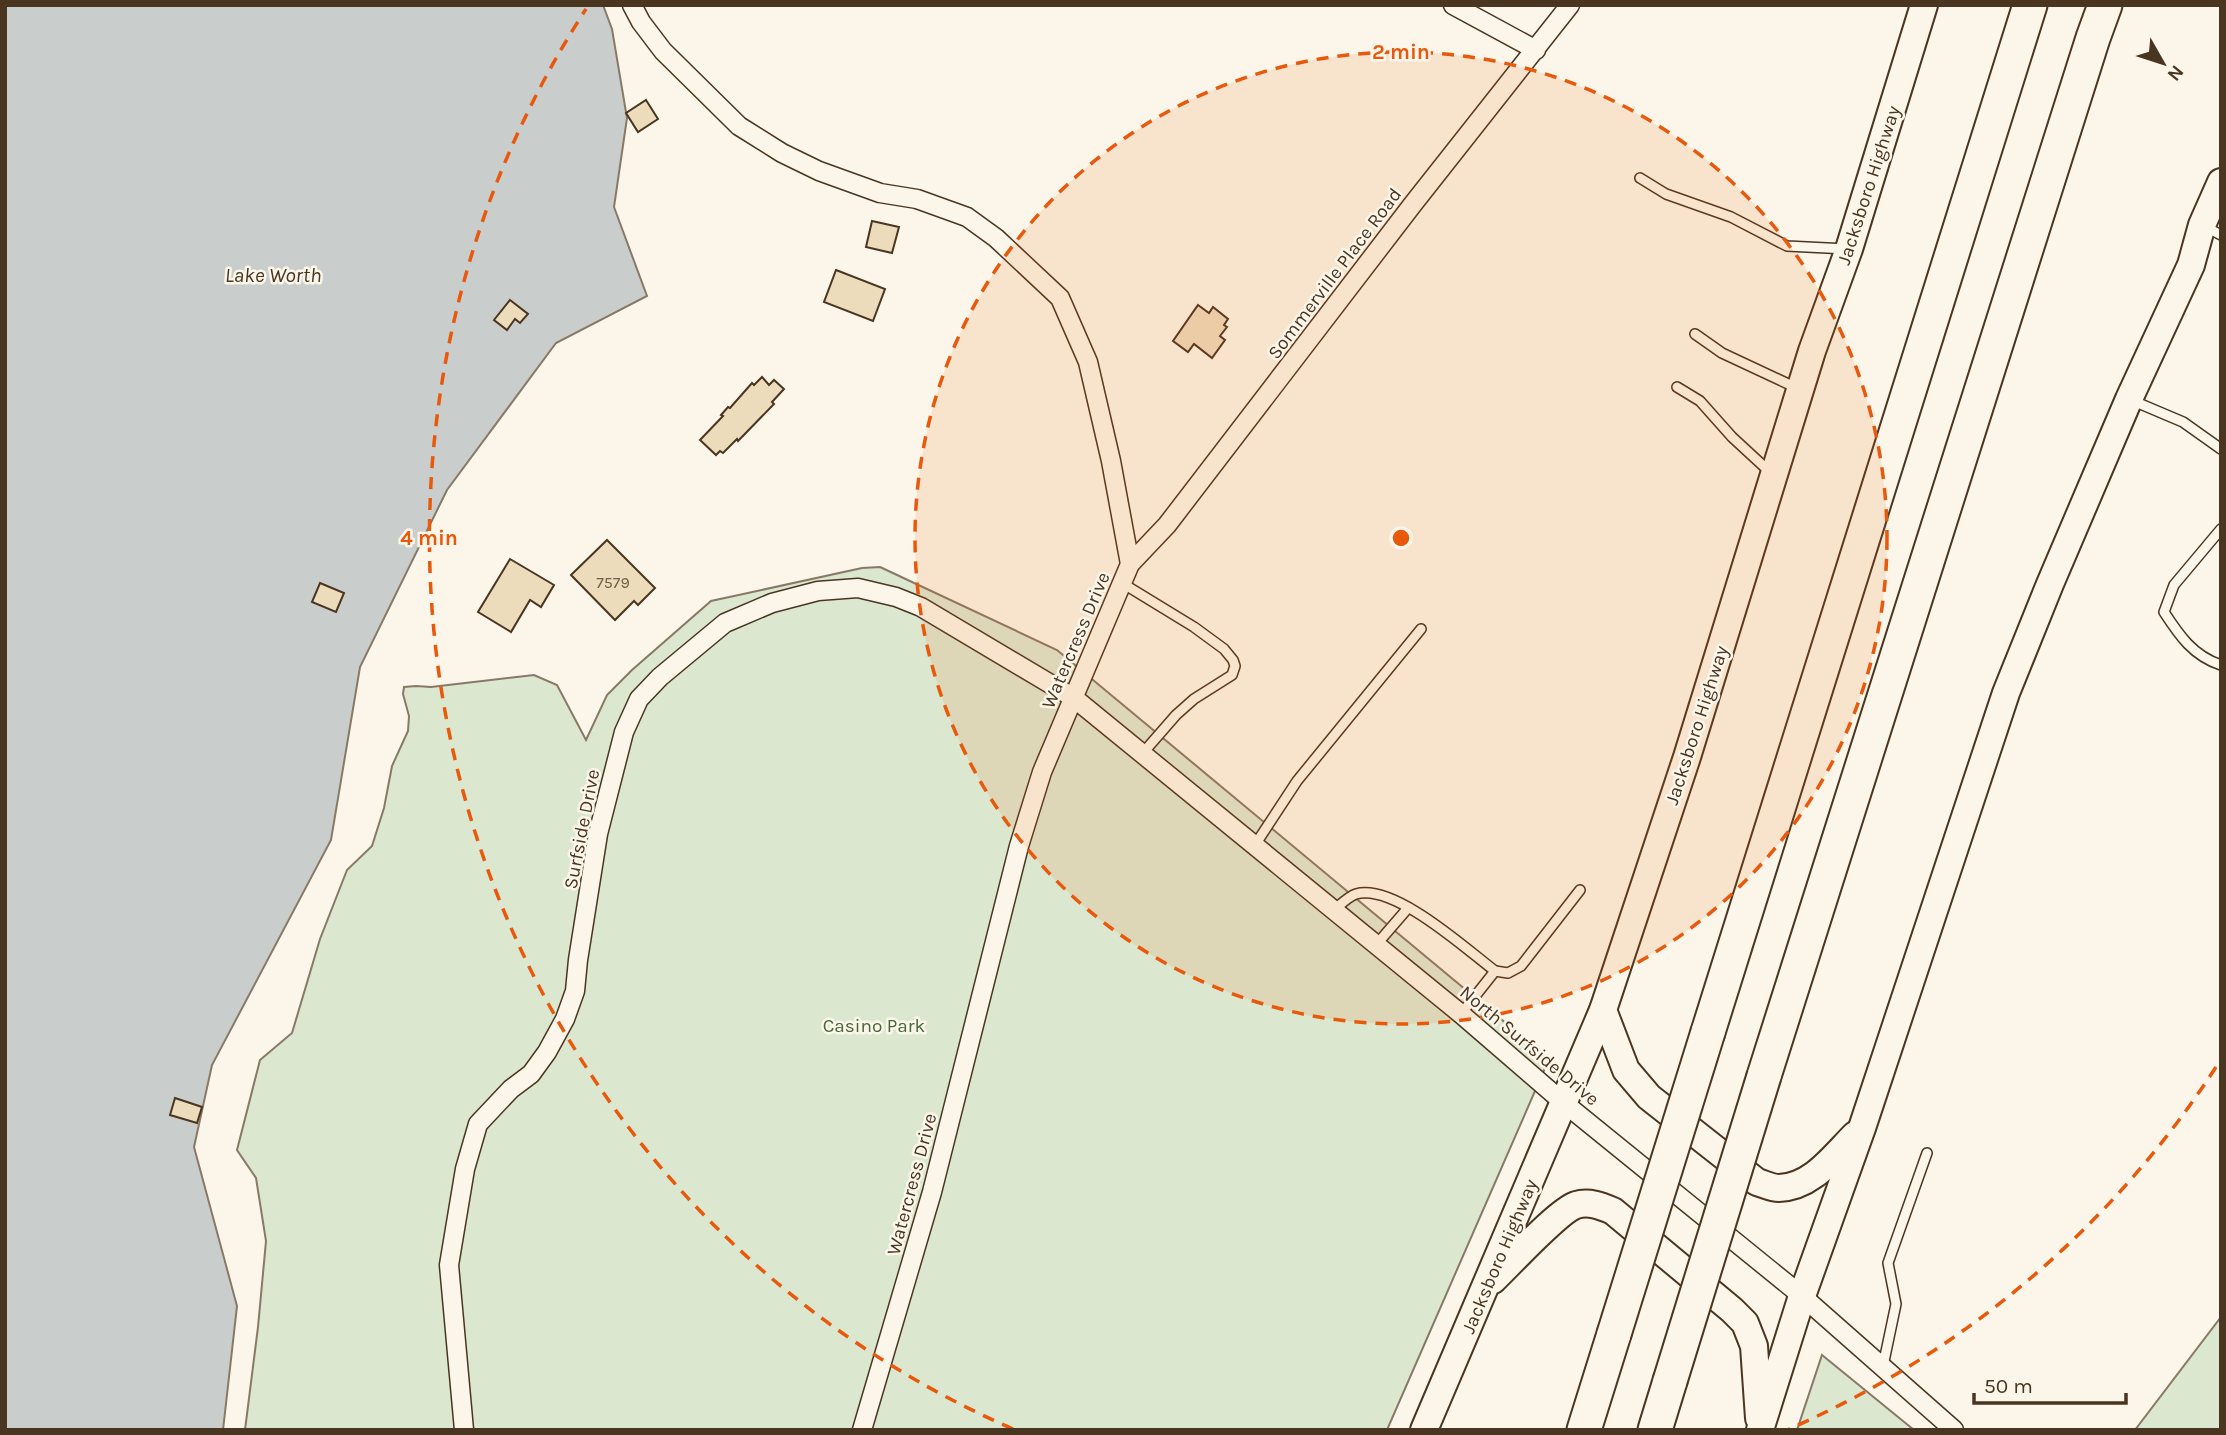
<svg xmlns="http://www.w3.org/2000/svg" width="2226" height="1435" viewBox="0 0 2226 1435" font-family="Karla,sans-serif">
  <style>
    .green { fill: #dce7d0; stroke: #887966; stroke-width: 2 }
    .water { fill: #c9cecd; stroke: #887966; stroke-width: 2 }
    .building { fill: #ecdcbc; stroke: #4a3520; stroke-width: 2 }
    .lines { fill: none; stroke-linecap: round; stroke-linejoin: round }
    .service-casing { stroke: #4a3520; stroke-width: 12 }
    .minor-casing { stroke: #4a3520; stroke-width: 21 }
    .secondary-casing { stroke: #4a3520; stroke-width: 30 }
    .motorway-casing { stroke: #4a3520; stroke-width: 37 }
    .service { stroke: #fbf6e9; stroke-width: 9 }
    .minor { stroke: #fbf6e9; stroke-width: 18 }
    .secondary { stroke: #fbf6e9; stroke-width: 26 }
    .motorway { stroke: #fbf6e9; stroke-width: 33 }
    .motorway-bridge-casing { stroke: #4a3520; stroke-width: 37; stroke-linecap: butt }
    .motorway-bridge { stroke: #fbf6e9; stroke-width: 33 }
    .ring { fill: none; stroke: #e8590c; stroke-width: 3.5; stroke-dasharray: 12 9 }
    .labels { text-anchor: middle; stroke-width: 5; stroke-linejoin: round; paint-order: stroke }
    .number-label { font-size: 16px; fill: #725f47 }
    .street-label { font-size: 19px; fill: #4a3520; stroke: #fbf6e9 }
    .park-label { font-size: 19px; fill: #436837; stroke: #fbf6e9 }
    .water-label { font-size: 21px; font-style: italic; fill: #4a3520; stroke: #fbf6e9 }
    .centre { fill: #e8590c; stroke: #fbf6e9; stroke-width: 3.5 }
    .ring-label { font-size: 21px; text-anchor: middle; font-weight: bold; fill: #e8590c; stroke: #fbf6e9; stroke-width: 5; stroke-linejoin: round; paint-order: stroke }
  </style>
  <rect width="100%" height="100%" fill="#fbf6e9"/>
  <g class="green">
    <polygon points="880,567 1057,650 1549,1059 1387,1430 245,1430 258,1327 266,1241 256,1178 237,1150 260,1060 292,1033 320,939 347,870 372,846 384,808 392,766 408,731 409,716 403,694 404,687 416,686 431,687 534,675 557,685 586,740 607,695 632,670 711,601 862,568"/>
    <polygon points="2221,1317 2221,1430 2135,1430"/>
    <polygon points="1822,1355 1914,1430 1797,1430"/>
  </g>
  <polygon class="water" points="5,5 603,5 612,29 627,118 614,207 647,296 556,343 447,490 360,667 331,840 212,1065 194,1147 237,1306 223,1430 5,1430"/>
  <g class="building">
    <polygon points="646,100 658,119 638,132 626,113"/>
    <polygon points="872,221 899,227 892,253 866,247"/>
    <polygon points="836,270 885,289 873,321 824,302"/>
    <polygon points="510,300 528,314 520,323 515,319 507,330 494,320"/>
    <polygon points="1198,305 1209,313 1213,307 1228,319 1224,325 1227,327 1220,336 1225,340 1212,358 1194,344 1188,352 1173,341"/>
    <polygon points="762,377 769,385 774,380 784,389 772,402 774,404 738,441 737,439 723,453 720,451 716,455 700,440 723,416 721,415 728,407 730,408 752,383 754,385"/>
    <polygon points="607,540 655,588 638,605 634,601 615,620 571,575"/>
    <polygon points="510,559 554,585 541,607 530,600 511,632 478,612"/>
    <polygon points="320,583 344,593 336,612 312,602"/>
    <polygon points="175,1098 202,1107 197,1123 170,1115"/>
  </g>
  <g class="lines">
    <defs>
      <g id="service">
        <polyline points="1640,178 1666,194 1731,217 1787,246 1847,249"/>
        <polyline points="2204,226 2221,235"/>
        <polyline points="1695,334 1722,353 1799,389"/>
        <polyline points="1677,387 1700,401 1732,437 1771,473"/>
        <polyline points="2131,400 2183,422 2221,449"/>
        <path d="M2221,529L2174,585L2164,612C2179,635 2193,656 2221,665"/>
        <polyline points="1122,583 1194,627 1224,649 1233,660 1235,666 1232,675 1194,699 1176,715 1142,754"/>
        <polyline points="1255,845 1297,781 1421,629"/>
        <path d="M1334,910C1340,905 1349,896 1356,894C1394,883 1466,949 1495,971L1508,973L1521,966L1580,890"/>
        <polyline points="1376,945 1408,908"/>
        <polyline points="1461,1014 1495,971"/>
        <polyline points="1883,1366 1896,1304 1888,1263 1927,1153"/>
      </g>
      <g id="minor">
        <polyline points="632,5 641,22 663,51 739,126 782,153 819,171 880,193 917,199 967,217 996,238 1060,298 1088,362 1111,461 1130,564 1042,772 1019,846 932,1192 862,1430"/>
        <polyline points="1453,5 1536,50"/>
        <polyline points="1130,564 1167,525 1413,204 1570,5"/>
        <polyline points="464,1430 449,1265 465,1169 478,1124 511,1089 531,1074 547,1052 565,1019 575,991 578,960 598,834 624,732 639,699 660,677 725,623 772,603 818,591 858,588 896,597 921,607 1074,698 1461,1014 1564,1103 1802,1296 1954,1430"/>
      </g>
      <g id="secondary">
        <path d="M1603,1010L1626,1070L1649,1097L1757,1182C1764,1184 1772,1188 1779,1188C1812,1187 1833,1157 1855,1135"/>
        <path d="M1493,1280C1510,1264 1558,1211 1576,1205C1589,1201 1601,1206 1613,1211L1732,1310L1745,1323L1754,1346L1759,1418"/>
        <polyline points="1424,1430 1603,1010 1687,757 1812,351 1849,249 1924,5"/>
        <polyline points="1760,1430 1802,1296 1862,1128 2006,693 2050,584 2129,399 2191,265 2202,225 2221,182"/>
      </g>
      <g id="motorway">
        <polyline points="1708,1032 2030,5"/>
        <polyline points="1764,1076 2093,38 2105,5"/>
        <polyline points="1584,1430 1614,1334"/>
        <polyline points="1655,1430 1670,1381"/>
      </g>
    </defs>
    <use href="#service" class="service-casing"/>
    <use href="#minor" class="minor-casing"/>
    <use href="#secondary" class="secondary-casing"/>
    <use href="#motorway" class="motorway-casing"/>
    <use href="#service" class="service"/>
    <use href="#minor" class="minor"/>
    <use href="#secondary" class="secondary"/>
    <use href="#motorway" class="motorway"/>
    <defs>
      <g id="motorway-bridge">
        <polyline points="1614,1334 1708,1032"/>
        <polyline points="1670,1381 1764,1076"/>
      </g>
    </defs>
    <use href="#motorway-bridge" class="motorway-bridge-casing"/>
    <use href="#motorway-bridge" class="motorway-bridge"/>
  </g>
  <circle cx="1401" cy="538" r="486" fill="#e8590c" fill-opacity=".12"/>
  <g class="ring">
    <circle cx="1401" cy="538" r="486"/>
    <path d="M2216 1067A972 972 0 0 1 1789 1429M1013 1429A972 972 0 0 1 586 9"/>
  </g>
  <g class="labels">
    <g class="number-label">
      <text x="613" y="588">7579</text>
    </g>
    <g class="street-label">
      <text transform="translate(1868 185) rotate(-72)" y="7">Jacksboro Highway</text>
      <text transform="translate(1334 273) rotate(-53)" y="7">Sommerville Place Road</text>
      <text transform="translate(1075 640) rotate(-67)" y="7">Watercress Drive</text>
      <text transform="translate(1696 725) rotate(-72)" y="7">Jacksboro Highway</text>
      <text transform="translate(581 829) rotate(-79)" y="7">Surfside Drive</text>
      <text transform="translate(1530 1045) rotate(40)" y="7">North Surfside Drive</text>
      <text transform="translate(911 1184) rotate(-75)" y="7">Watercress Drive</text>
      <text transform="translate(1499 1256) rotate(-67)" y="7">Jacksboro Highway</text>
    </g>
    <g class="park-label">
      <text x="874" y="1032">Casino Park</text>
    </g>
    <g class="water-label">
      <text x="273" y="282">Lake Worth</text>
    </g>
  </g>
  <circle cx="1401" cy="538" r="10" class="centre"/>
  <g class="ring-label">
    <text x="1401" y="59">2 min</text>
    <text x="429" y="545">4 min</text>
  </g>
  <rect width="2226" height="1435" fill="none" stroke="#4a3520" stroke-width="14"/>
  <g transform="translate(2163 63) rotate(129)" stroke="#fbf6e9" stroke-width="5" paint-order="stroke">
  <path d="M0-5L12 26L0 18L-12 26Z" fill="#4a3520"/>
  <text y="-10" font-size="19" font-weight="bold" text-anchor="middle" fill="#4a3520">N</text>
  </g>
  <path d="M1974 1393v10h152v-10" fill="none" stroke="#4a3520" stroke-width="3.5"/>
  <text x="1984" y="1393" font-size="21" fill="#4a3520" stroke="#fbf6e9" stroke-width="5" paint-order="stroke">50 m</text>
</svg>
